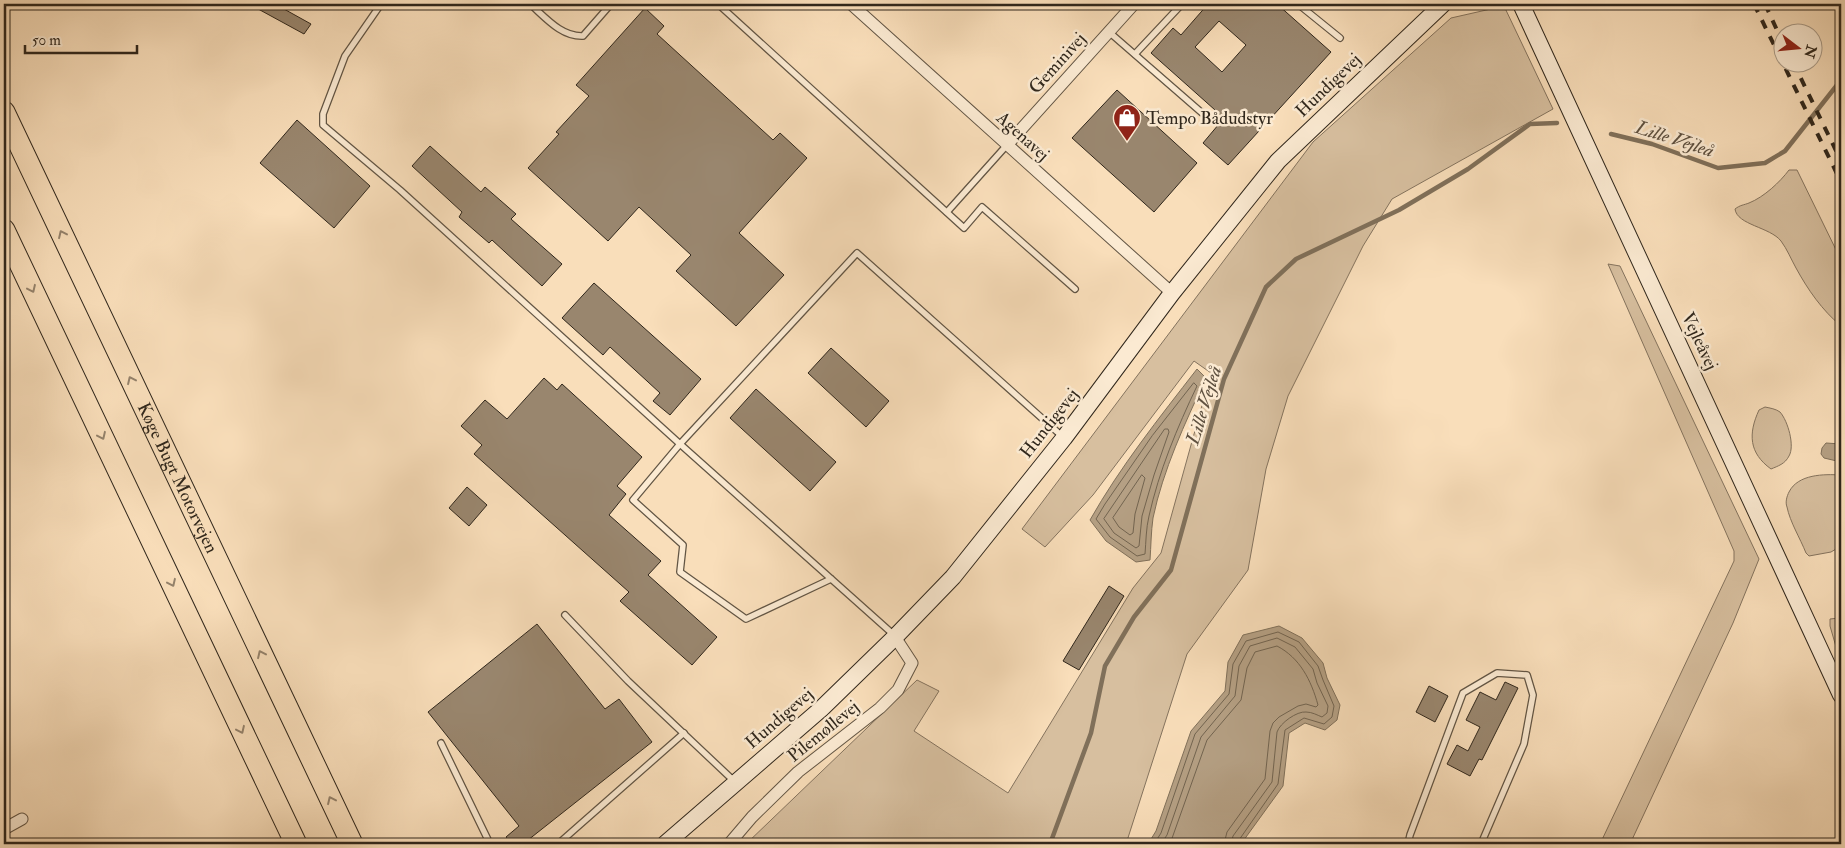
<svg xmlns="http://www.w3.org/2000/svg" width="1845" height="848" viewBox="0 0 1845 848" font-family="'IM FELL Double Pica',serif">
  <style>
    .green { fill: #d7bf9f; stroke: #84735e }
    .water { fill: #b5a084; stroke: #80705a }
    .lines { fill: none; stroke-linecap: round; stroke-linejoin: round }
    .shore { stroke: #726450; stroke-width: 1 }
    .stream { stroke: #80705a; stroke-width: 4.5 }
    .building { fill: #99866e; stroke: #30271c; fill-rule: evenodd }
    .lane-casing { stroke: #625544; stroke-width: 8 }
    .street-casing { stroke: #625544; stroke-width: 13 }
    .secondary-casing { stroke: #30271c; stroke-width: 18 }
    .highway-casing { stroke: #30271c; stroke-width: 23 }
    .lane { stroke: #fbead2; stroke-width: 5.5 }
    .street { stroke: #fbead2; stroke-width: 11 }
    .secondary { stroke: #fbead2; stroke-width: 16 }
    .highway { stroke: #f9deba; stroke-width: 21 }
    .rail { stroke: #30271c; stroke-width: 4; stroke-dasharray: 9 9; stroke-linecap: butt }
    .oneway { stroke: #94826b }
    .labels { text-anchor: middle; stroke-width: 5; stroke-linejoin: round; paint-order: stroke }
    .street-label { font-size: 18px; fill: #30271c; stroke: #fbead2 }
    .poi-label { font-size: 18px; fill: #30271c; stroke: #fbead2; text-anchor: start }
    .water-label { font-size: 19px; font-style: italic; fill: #5f5140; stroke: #fbead2 }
  </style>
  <rect width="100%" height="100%" fill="#f9deba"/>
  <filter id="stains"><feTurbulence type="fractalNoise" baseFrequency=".004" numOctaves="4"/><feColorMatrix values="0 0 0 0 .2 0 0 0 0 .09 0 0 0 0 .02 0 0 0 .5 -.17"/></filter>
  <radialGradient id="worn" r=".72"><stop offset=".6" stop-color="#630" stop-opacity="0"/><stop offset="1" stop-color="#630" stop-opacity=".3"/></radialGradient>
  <g class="green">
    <polygon points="1504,6 1553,109 1392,199 1363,246 1288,396 1266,469 1248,570 1187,654 1126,844 746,844 917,680 939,691 914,731 1008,793 1133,588 1161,553 1211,373 1194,361 1093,495 1045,547 1022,529 1313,142 1451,18"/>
    <path d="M1789,170H1797L1841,260V326C1822,310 1808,290 1796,268C1791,259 1787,249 1781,241C1770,227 1737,225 1735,209C1740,205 1744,205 1749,203C1764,197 1780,182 1789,170Z"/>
    <polygon points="1608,264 1620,266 1759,559 1733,623 1630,844 1600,844 1734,561 1734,551"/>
    <path d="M1765,407C1770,408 1776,409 1780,412C1788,421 1795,446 1789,456C1785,464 1778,466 1771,469C1749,453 1748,434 1759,410Z"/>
    <path d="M1841,475V546L1831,552L1809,556L1806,553C1800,538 1790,522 1787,507C1785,502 1787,496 1789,492C1798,474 1824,474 1841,475Z"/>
    <polygon points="1839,618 1841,620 1841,664 1830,626 1830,619"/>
  </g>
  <g class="water">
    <path d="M1197,369L1206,378C1185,423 1163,470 1153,518C1151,532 1151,546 1150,560L1136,562L1106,541L1090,520C1120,467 1159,418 1197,369Z"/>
    <polygon points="1826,443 1841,444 1841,462 1824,458 1821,454 1822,448"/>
    <polygon points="1279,626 1302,638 1323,663 1327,678 1340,705 1337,720 1325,730 1305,723 1289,733 1283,786 1241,844 1148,844 1156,831 1191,731 1225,691 1228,662 1243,635"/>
  </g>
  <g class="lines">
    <g class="shore">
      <path d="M1194,383L1197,386C1177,428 1159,471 1149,516C1146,528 1146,542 1145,554L1137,556L1110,537L1096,519L1105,504L1152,436Z"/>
      <polygon points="1165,429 1168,429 1169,432 1154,475 1142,516 1139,546 1136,548 1114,533 1104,519"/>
      <polygon points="1142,475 1145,478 1135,514 1133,533 1130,535 1119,527 1113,518"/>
      <polyline points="1154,844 1161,833 1195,734 1229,694 1233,664 1246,641 1278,632 1299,642 1318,666 1323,680 1334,706 1332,717 1324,724 1304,718 1285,730 1278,784 1239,840 1238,844"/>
      <path d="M1161,844L1167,835L1201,737L1235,696L1239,666L1250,646L1277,638L1295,647L1313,669L1317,683L1328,706L1327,713L1322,717C1317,715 1312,712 1306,712C1297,711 1280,723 1277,732L1272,782L1233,836L1231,844"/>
      <path d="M1170,844L1207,740L1241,700L1247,668L1255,652L1277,646C1300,658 1311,680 1318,705L1316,707L1306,704L1298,706L1279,717L1273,723L1270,731L1265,779L1227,832L1224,844"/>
    </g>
    <g class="stream">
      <polyline points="1611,134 1652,144 1718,168 1765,163 1785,151 1841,80"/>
      <polyline points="1050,844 1091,733 1105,666 1134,617 1171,570 1224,379 1266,287 1296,259 1399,210 1468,169 1530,124 1557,123"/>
    </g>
  </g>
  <g class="building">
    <polygon points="249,4 275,4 311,24 304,34"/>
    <path d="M1208,4H1277L1331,52L1228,165L1203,143L1224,118L1151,53L1173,28L1181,35ZM1219,21L1246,45L1222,72L1195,47Z"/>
    <polygon points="645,8 664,26 657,34 773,140 780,133 807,158 739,233 784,275 736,326 676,271 691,255 639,207 608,241 528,168 559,134 556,132 589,96 576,85"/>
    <polygon points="1117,90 1197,163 1154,212 1072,138"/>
    <polygon points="297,120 370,186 334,228 260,163"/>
    <polygon points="430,146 481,192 485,187 516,214 511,219 562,264 542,286 492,240 489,243 459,217 462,212 412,166"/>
    <polygon points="594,283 701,379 670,415 653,401 660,393 610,347 603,355 562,318"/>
    <polygon points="831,348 889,401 866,427 808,373"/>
    <polygon points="544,378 557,390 562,384 642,457 617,486 626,494 609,515 661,561 648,575 717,637 692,665 620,601 629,592 474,454 482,445 461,426 485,400 507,419"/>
    <polygon points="756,389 836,462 810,491 730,418"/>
    <polygon points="467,487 487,505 469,526 449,508"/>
    <polygon points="1109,586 1124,596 1079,670 1063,661"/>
    <polygon points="537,624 605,709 619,699 652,742 523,844 512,844 506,837 519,826 428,712"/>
    <polygon points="1505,682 1518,688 1482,760 1479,759 1470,776 1447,764 1457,745 1468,751 1480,727 1466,720 1480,692 1496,700"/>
    <polygon points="1429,686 1448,696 1435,722 1416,712"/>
  </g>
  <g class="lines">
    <defs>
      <g id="lane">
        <polyline points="301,4 336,6 338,4"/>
        <polyline points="381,4 345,56 323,114 323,125 400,190 680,444 894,635"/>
        <path d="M530,4C545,17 561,37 583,36L611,4"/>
        <polyline points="718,4 964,228 982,207 1075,289"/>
        <polyline points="1298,4 1340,38"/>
        <polyline points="1109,32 1209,119"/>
        <polyline points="1135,54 1182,4"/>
        <polyline points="947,212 1007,145"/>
        <polyline points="831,579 746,619 680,572 683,545 633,500 680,444 857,253 1063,437"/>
        <polyline points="565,615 628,681 734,781"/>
        <polyline points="441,743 490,844"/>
        <polyline points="558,844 684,733"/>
        <polyline points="1408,844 1410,835 1463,693 1497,673 1527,675 1533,695 1524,744 1481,844"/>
      </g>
      <g id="street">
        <polyline points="851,4 1172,293"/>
        <polyline points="1007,145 1134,4"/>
        <polyline points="4,829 22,819"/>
        <polyline points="729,844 752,817 798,772 880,708 898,690 912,663 895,637"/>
      </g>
      <g id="secondary">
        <polyline points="1521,4 1841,695"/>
        <polyline points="665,844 821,709 895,637 953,577 1064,438 1172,293 1278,161 1443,4"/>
      </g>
      <g id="highway">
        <path id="s1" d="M4,112L352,844"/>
        <polyline points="4,230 296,844"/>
      </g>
    </defs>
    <use href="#lane" class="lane-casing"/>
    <use href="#street" class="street-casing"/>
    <use href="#secondary" class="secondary-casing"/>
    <use href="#highway" class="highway-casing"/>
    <use href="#lane" class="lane"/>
    <use href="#street" class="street"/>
    <use href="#secondary" class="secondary"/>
    <use href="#highway" class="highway"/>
    <g class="rail">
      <polyline points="1754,4 1841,182"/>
      <polyline points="1765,4 1782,41"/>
      <polyline points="1793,62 1841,161"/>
    </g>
  </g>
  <defs><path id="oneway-chevron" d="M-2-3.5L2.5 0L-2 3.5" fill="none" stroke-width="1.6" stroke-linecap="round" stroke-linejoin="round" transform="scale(1.25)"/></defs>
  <g class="oneway">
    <use href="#oneway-chevron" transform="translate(62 234) rotate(-115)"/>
    <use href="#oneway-chevron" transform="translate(32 289) rotate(65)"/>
    <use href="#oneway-chevron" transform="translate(131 380) rotate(-115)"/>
    <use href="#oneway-chevron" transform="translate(102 436) rotate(65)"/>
    <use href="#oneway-chevron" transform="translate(172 583) rotate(65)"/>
    <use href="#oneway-chevron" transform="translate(261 654) rotate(-115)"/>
    <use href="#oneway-chevron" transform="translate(241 730) rotate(65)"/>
    <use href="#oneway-chevron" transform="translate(331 800) rotate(-115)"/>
  </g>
  <defs>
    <symbol id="shop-pin" viewBox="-11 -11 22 30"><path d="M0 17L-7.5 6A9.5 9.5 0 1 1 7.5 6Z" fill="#8f2418" stroke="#fbead2"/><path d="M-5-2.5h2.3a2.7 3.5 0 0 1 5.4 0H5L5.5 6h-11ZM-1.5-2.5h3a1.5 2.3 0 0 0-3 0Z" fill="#fff"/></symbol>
  </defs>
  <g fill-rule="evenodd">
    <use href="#shop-pin" x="1111" y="102" width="32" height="43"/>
  </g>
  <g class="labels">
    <g class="street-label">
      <text transform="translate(1057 63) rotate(-48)" y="6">Geminivej</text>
      <text transform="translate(1328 85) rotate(-44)" y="6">Hundigevej</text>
      <text transform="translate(1023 136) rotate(42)" y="6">Agenavej</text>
      <text transform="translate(1700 341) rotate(65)" y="6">Vejleåvej</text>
      <text transform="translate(1049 423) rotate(-52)" y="6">Hundigevej</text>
      <text dy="6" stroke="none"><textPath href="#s1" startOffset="405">Køge Bugt Motorvejen</textPath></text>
      <text transform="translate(779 718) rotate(-41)" y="6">Hundigevej</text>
      <text transform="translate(823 731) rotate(-39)" y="6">Pilemøllevej</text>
    </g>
    <g class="poi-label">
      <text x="1146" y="124">Tempo Bådudstyr</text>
    </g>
    <g class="water-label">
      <text transform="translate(1675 138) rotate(18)" y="7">Lille Vejleå</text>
      <text transform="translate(1203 405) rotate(-73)" y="7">Lille Vejleå</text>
    </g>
  </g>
  <rect width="1845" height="848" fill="none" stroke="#f9deba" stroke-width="20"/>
  <rect x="5" y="5" width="1835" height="838" fill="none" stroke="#30271c" stroke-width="2.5"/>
  <rect x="10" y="10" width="1825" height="828" fill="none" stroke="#30271c"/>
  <g transform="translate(1798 48) rotate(106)"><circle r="24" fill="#fbead2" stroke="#aa9c89"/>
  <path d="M0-4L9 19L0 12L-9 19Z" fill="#8f2418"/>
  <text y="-8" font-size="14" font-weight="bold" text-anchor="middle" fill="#30271c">N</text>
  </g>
  <path d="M25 45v8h112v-8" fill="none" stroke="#30271c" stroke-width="2.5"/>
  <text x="32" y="45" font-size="15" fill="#30271c" stroke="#fbead2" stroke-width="4" paint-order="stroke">50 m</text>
  <rect width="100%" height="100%" filter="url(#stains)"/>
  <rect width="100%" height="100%" fill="url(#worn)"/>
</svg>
